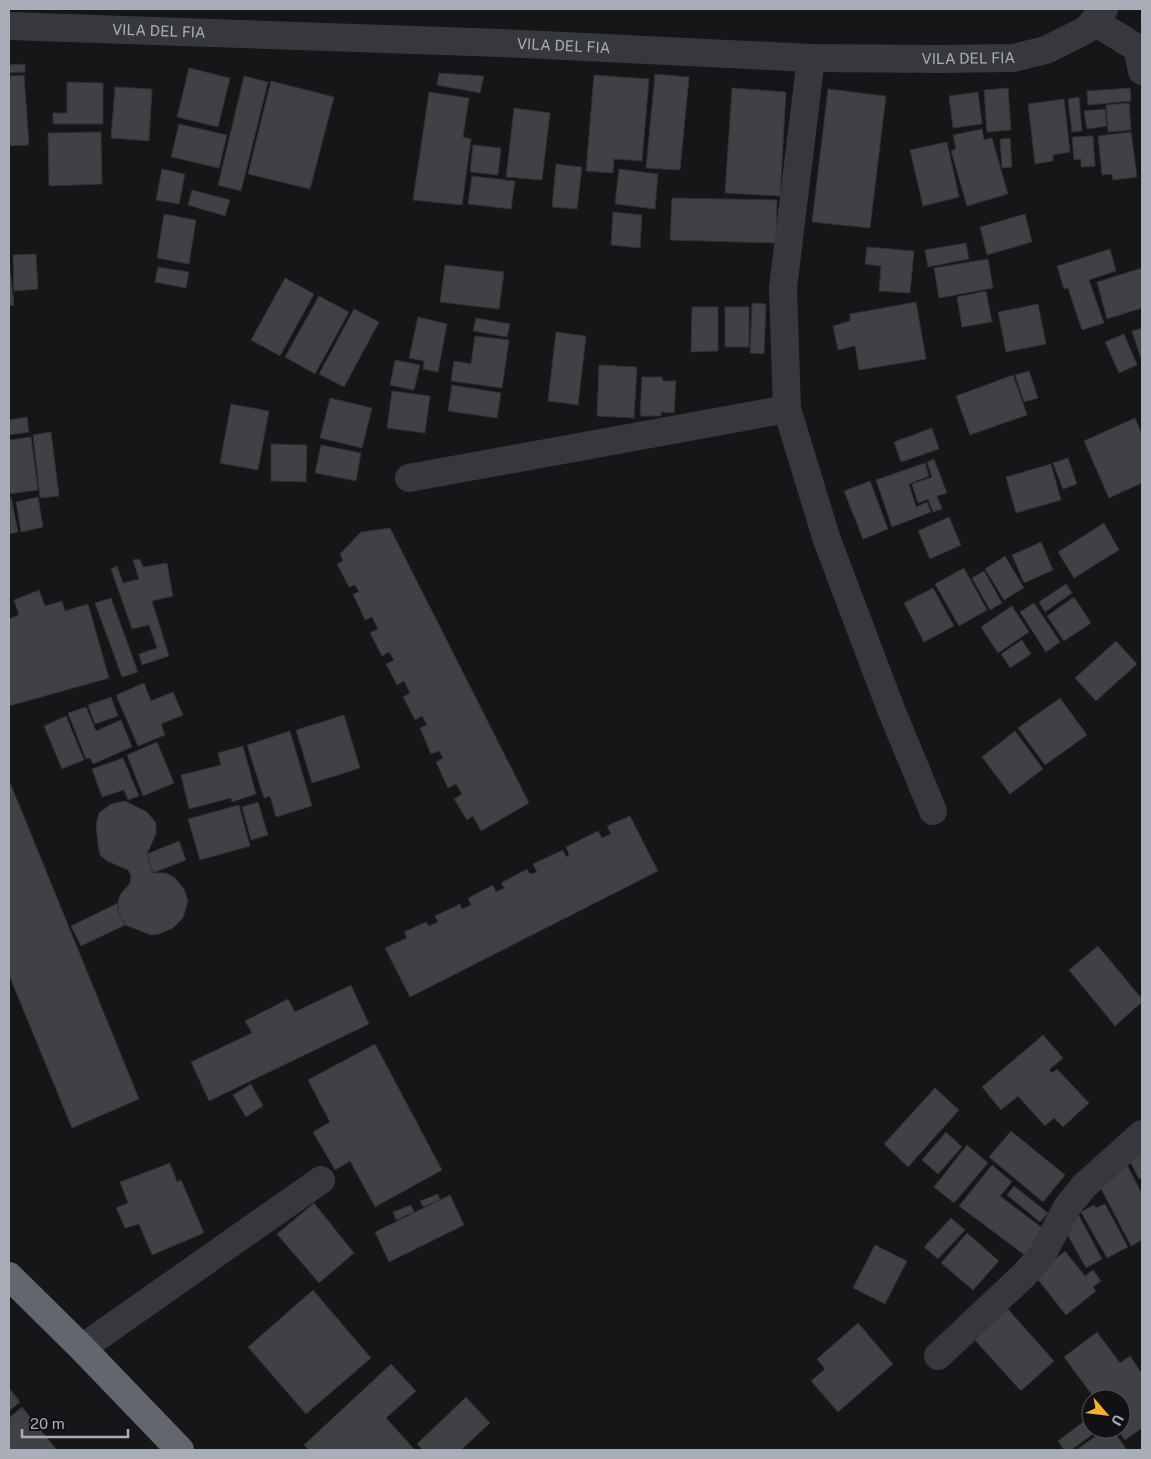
<svg xmlns="http://www.w3.org/2000/svg" width="1151" height="1459" viewBox="0 0 1151 1459" font-family="'Public Sans',sans-serif">
  <style>
    .building { fill: #404145; stroke: #303034 }
    .lines { fill: none; stroke-linecap: round; stroke-linejoin: round }
    .street { stroke: #37383d; stroke-width: 28 }
    .highway { stroke: #63666e; stroke-width: 28 }
    .labels { text-anchor: middle; stroke-width: 5; stroke-linejoin: round; paint-order: stroke }
    .street-label { font-size: 15px; fill: #a8adb8; stroke: #111113 }
  </style>
  <rect width="100%" height="100%" fill="#161618"/>
  <g class="building">
    <polygon points="25,64 25,72 9,73 9,65"/>
    <polygon points="189,68 230,78 218,127 177,117"/>
    <polygon points="439,73 484,76 480,93 437,85"/>
    <polygon points="655,74 689,77 680,170 646,168"/>
    <polygon points="24,75 29,145 9,146 9,76"/>
    <polygon points="594,75 649,79 642,161 614,159 613,173 586,171"/>
    <polygon points="244,76 268,82 241,191 218,185"/>
    <polygon points="271,81 334,97 310,189 248,174"/>
    <polygon points="67,82 103,83 103,124 53,124 53,113 67,113"/>
    <polygon points="115,87 152,89 149,141 111,138"/>
    <polygon points="732,88 786,92 780,196 725,193"/>
    <polygon points="1008,88 1011,130 987,132 984,90"/>
    <polygon points="1130,88 1131,101 1088,105 1087,91"/>
    <polygon points="828,89 886,96 870,228 812,222"/>
    <polygon points="429,92 469,98 463,137 471,139 462,205 413,200"/>
    <polygon points="978,92 982,124 953,128 949,96"/>
    <polygon points="1079,97 1082,131 1072,132 1068,99"/>
    <polygon points="1064,99 1070,152 1053,155 1053,161 1035,164 1028,104"/>
    <polygon points="1129,103 1131,130 1108,132 1106,105"/>
    <polygon points="514,108 550,113 542,180 506,177"/>
    <polygon points="1105,109 1107,126 1087,129 1084,111"/>
    <polygon points="179,124 227,135 219,168 171,157"/>
    <polygon points="982,129 984,140 992,138 1008,194 967,206 951,151 956,149 953,135"/>
    <polygon points="101,132 102,184 49,186 48,133"/>
    <polygon points="1131,132 1137,177 1113,180 1112,174 1102,175 1098,136"/>
    <polygon points="1093,136 1095,166 1081,167 1081,159 1074,160 1072,137"/>
    <polygon points="1010,138 1012,167 1002,168 1000,139"/>
    <polygon points="947,142 959,197 923,206 910,150"/>
    <polygon points="473,145 501,148 498,175 470,172"/>
    <polygon points="556,164 582,167 577,209 552,207"/>
    <polygon points="162,169 185,174 179,204 156,200"/>
    <polygon points="619,169 658,174 655,209 615,204"/>
    <polygon points="472,176 515,181 511,209 468,204"/>
    <polygon points="192,190 230,200 225,216 188,205"/>
    <polygon points="672,198 777,200 776,243 670,240"/>
    <polygon points="613,212 642,215 640,248 611,245"/>
    <polygon points="164,214 196,220 189,264 157,258"/>
    <polygon points="1025,214 1032,242 987,255 980,227"/>
    <polygon points="966,243 969,259 928,267 925,250"/>
    <polygon points="867,247 914,251 910,293 879,291 881,266 865,264"/>
    <polygon points="1110,249 1116,271 1089,280 1104,323 1082,330 1068,288 1064,289 1057,266"/>
    <polygon points="36,254 38,289 14,291 13,255"/>
    <polygon points="9,258 14,305 9,306"/>
    <polygon points="988,259 993,288 939,298 934,268"/>
    <polygon points="445,265 504,272 499,309 440,302"/>
    <polygon points="158,267 189,272 186,288 155,282"/>
    <polygon points="1142,268 1142,308 1107,319 1097,282"/>
    <polygon points="285,278 314,294 280,356 251,340"/>
    <polygon points="986,291 992,322 962,327 957,297"/>
    <polygon points="319,296 349,312 315,374 285,357"/>
    <polygon points="916,302 926,359 859,370 855,346 838,350 833,326 850,321 850,314"/>
    <polygon points="752,303 766,304 764,354 750,353"/>
    <polygon points="1038,304 1046,344 1006,352 998,312"/>
    <polygon points="692,307 718,307 718,351 691,352"/>
    <rect x="725" y="307" width="24" height="40"/>
    <polygon points="354,309 379,322 344,387 319,374"/>
    <polygon points="418,317 447,324 438,372 423,369 424,361 409,358"/>
    <polygon points="476,318 510,324 507,337 473,331"/>
    <polygon points="1142,328 1142,362 1132,331"/>
    <polygon points="556,332 586,336 578,405 548,401"/>
    <polygon points="1124,334 1137,365 1119,373 1105,342"/>
    <polygon points="475,336 509,340 502,388 451,381 454,361 471,364"/>
    <polygon points="395,360 420,365 414,390 390,385"/>
    <polygon points="599,365 637,367 634,418 597,416"/>
    <polygon points="1029,371 1038,398 1024,402 1015,375"/>
    <polygon points="1013,375 1027,415 970,435 956,396"/>
    <polygon points="642,377 662,377 663,381 676,381 674,413 661,412 661,416 640,416"/>
    <polygon points="452,385 501,393 497,418 448,411"/>
    <polygon points="392,391 430,396 425,433 387,428"/>
    <polygon points="330,398 372,408 362,448 320,438"/>
    <polygon points="231,404 269,411 258,470 220,463"/>
    <polygon points="27,417 29,432 9,435 9,420"/>
    <polygon points="1135,418 1142,435 1142,483 1109,498 1084,441"/>
    <polygon points="932,428 939,449 901,462 894,442"/>
    <polygon points="51,432 59,496 40,498 33,435"/>
    <polygon points="31,437 38,490 9,494 9,440"/>
    <polygon points="271,444 307,445 306,482 271,481"/>
    <polygon points="321,445 361,453 356,481 315,473"/>
    <polygon points="1068,458 1077,484 1063,489 1053,463"/>
    <polygon points="934,459 947,493 937,496 942,509 933,512 928,499 918,503 912,484 932,477 927,462"/>
    <polygon points="925,463 929,476 909,484 916,507 927,502 931,512 892,527 876,480"/>
    <polygon points="1051,464 1061,500 1016,513 1006,477"/>
    <polygon points="870,481 888,529 863,539 844,491"/>
    <polygon points="11,497 18,532 9,534 9,498"/>
    <polygon points="38,497 43,527 21,532 16,502"/>
    <polygon points="949,517 961,545 930,559 918,531"/>
    <polygon points="1104,523 1119,550 1074,578 1058,552"/>
    <polygon points="390,528 529,803 481,831 473,816 467,820 454,799 462,794 456,784 448,788 436,762 443,758 439,751 431,754 420,728 427,725 422,716 415,720 403,697 410,693 404,681 397,685 386,664 394,660 389,652 382,656 370,633 378,629 372,617 365,620 353,594 359,592 355,585 349,587 337,564 343,561 340,554 361,532"/>
    <polygon points="1041,542 1053,570 1024,583 1012,555"/>
    <polygon points="1005,556 1024,588 1004,600 985,569"/>
    <polygon points="140,559 143,567 167,563 173,596 152,601 169,656 142,665 139,654 157,648 149,625 132,629 111,569 117,566 123,583 139,579 133,560"/>
    <polygon points="964,568 987,610 959,626 935,584"/>
    <polygon points="984,571 1002,603 990,610 972,578"/>
    <polygon points="1066,584 1072,593 1045,612 1039,602"/>
    <polygon points="933,588 954,626 924,642 904,603"/>
    <polygon points="39,590 45,606 62,601 65,611 88,604 109,678 9,706 9,619 19,615 14,600"/>
    <polygon points="1074,597 1091,623 1064,641 1047,616"/>
    <polygon points="111,598 138,672 122,677 95,603"/>
    <polygon points="1034,603 1060,642 1046,652 1020,612"/>
    <polygon points="1012,606 1029,632 998,653 981,627"/>
    <polygon points="1022,640 1031,654 1010,668 1001,654"/>
    <polygon points="1116,641 1137,664 1096,701 1075,678"/>
    <polygon points="144,683 151,701 173,692 183,715 161,724 165,735 138,746 116,695"/>
    <polygon points="111,697 118,716 95,724 88,705"/>
    <polygon points="1060,698 1087,735 1045,765 1018,728"/>
    <polygon points="86,707 96,731 121,720 132,747 93,764 90,758 86,759 68,713"/>
    <polygon points="344,715 360,768 312,783 296,730"/>
    <polygon points="66,716 84,760 62,769 44,726"/>
    <polygon points="290,731 312,806 276,817 270,796 264,798 247,745"/>
    <polygon points="1015,731 1043,769 1010,794 982,757"/>
    <polygon points="157,742 174,783 143,796 127,755"/>
    <polygon points="243,746 256,794 232,802 231,798 189,809 181,775 221,765 218,753"/>
    <polygon points="123,758 139,796 128,800 124,790 102,797 92,769"/>
    <polygon points="9,780 139,1099 72,1128 9,975"/>
    <polygon points="125,801 147,812 156,823 156,834 147,854 153,873 166,873 175,878 184,889 188,901 183,918 173,928 159,934 151,935 125,925 118,911 118,903 120,895 130,883 131,875 128,870 107,861 100,855 98,845 96,824 99,813 111,804"/>
    <polygon points="258,802 268,835 251,840 242,807"/>
    <polygon points="239,805 250,846 200,860 188,819"/>
    <polygon points="630,816 658,871 410,997 385,948 407,938 404,932 426,922 429,926 438,922 435,916 460,904 462,909 471,905 468,898 493,885 496,892 504,888 501,883 527,869 530,874 537,872 533,864 563,850 566,857 569,855 566,847 598,831 602,838 611,834 607,826"/>
    <polygon points="179,841 186,860 153,873 147,854"/>
    <polygon points="118,903 118,911 125,925 81,946 71,926"/>
    <polygon points="1098,946 1142,999 1142,1002 1115,1026 1069,970"/>
    <polygon points="351,985 369,1024 209,1101 191,1062 252,1033 245,1021 288,999 295,1012"/>
    <polygon points="1043,1035 1063,1058 1049,1070 1052,1073 1057,1069 1089,1103 1063,1127 1054,1118 1045,1126 1018,1096 1001,1110 982,1087"/>
    <polygon points="375,1044 442,1170 375,1207 350,1161 335,1170 313,1132 330,1122 308,1080"/>
    <polygon points="251,1084 263,1106 246,1117 233,1095"/>
    <polygon points="935,1088 959,1110 908,1167 884,1144"/>
    <polygon points="1011,1131 1065,1175 1043,1202 989,1157"/>
    <polygon points="946,1132 962,1147 938,1174 922,1160"/>
    <polygon points="967,1145 988,1163 954,1203 934,1187"/>
    <polygon points="1142,1145 1142,1177 1139,1179 1126,1153"/>
    <polygon points="1125,1161 1142,1194 1142,1240 1131,1246 1095,1177"/>
    <polygon points="170,1163 177,1182 181,1180 204,1233 152,1255 139,1224 125,1228 116,1208 128,1203 120,1182"/>
    <polygon points="992,1165 1012,1182 1000,1196 1045,1230 1026,1256 959,1206"/>
    <polygon points="1014,1186 1048,1213 1040,1222 1007,1195"/>
    <polygon points="438,1194 440,1200 423,1207 420,1201"/>
    <polygon points="450,1195 464,1225 389,1262 375,1232"/>
    <polygon points="314,1203 354,1253 319,1283 277,1234"/>
    <polygon points="1105,1204 1128,1247 1107,1258 1081,1212 1094,1205 1096,1208"/>
    <polygon points="411,1205 414,1212 396,1220 393,1212"/>
    <polygon points="1078,1214 1102,1259 1086,1268 1061,1223"/>
    <polygon points="951,1218 965,1230 938,1259 924,1247"/>
    <polygon points="967,1233 999,1261 973,1290 941,1263"/>
    <polygon points="875,1245 907,1261 885,1304 853,1288"/>
    <polygon points="1065,1251 1085,1276 1093,1270 1101,1281 1093,1287 1096,1291 1066,1315 1035,1276"/>
    <polygon points="313,1290 371,1358 306,1414 248,1347"/>
    <polygon points="1007,1308 1054,1361 1021,1391 974,1339"/>
    <polygon points="858,1323 893,1364 838,1412 811,1381 825,1369 817,1359"/>
    <polygon points="1097,1332 1120,1363 1130,1356 1142,1374 1142,1428 1125,1440 1117,1429 1121,1429 1121,1399 1095,1399 1064,1357"/>
    <polygon points="391,1364 416,1391 386,1418 415,1450 309,1450 304,1445"/>
    <polygon points="9,1388 20,1402 9,1411"/>
    <polygon points="466,1397 490,1423 461,1450 423,1450 417,1444"/>
    <polygon points="22,1407 57,1450 9,1450 9,1418"/>
    <polygon points="1091,1416 1091,1429 1100,1429 1071,1450 1064,1450 1058,1441"/>
    <polygon points="1106,1429 1112,1429 1127,1450 1076,1450"/>
  </g>
  <g class="lines">
    <g class="street">
      <polyline points="1095,22 1137,48 1142,71"/>
      <path id="s1" d="M9,26L501,43L811,58L940,59L1013,58L1046,50L1086,30L1104,9"/>
      <polyline points="811,58 783,288 787,409 827,540 892,712 933,811"/>
      <polyline points="409,478 787,409"/>
      <polyline points="82,1348 321,1180"/>
      <polyline points="938,1356 1025,1274 1042,1255 1067,1207 1084,1186 1142,1134"/>
    </g>
    <polyline class="highway" points="9,1276 82,1348 180,1450"/>
  </g>
  <g class="labels">
    <g class="street-label">
      <text dy="5" stroke="none"><textPath href="#s1" startOffset="150">VILA DEL FIA</textPath></text>
      <text dy="5" stroke="none"><textPath href="#s1" startOffset="555">VILA DEL FIA</textPath></text>
      <text dy="5" stroke="none"><textPath href="#s1" startOffset="960">VILA DEL FIA</textPath></text>
    </g>
  </g>
  <rect width="1151" height="1459" fill="none" stroke="#a8adb8" stroke-width="20"/>
  <g transform="translate(1106 1414) rotate(118)"><circle r="24" fill="#111113" stroke="#4d4f55"/>
  <path d="M0-4L9 19L0 12L-9 19Z" fill="#f2b134"/>
  <text y="-8" font-size="14" font-weight="bold" text-anchor="middle" fill="#a8adb8">U</text>
  </g>
  <path d="M22 1429v8h106v-8" fill="none" stroke="#a8adb8" stroke-width="2.5"/>
  <text x="30" y="1429" font-size="15" fill="#a8adb8" stroke="#111113" stroke-width="4" paint-order="stroke">20 m</text>
</svg>
